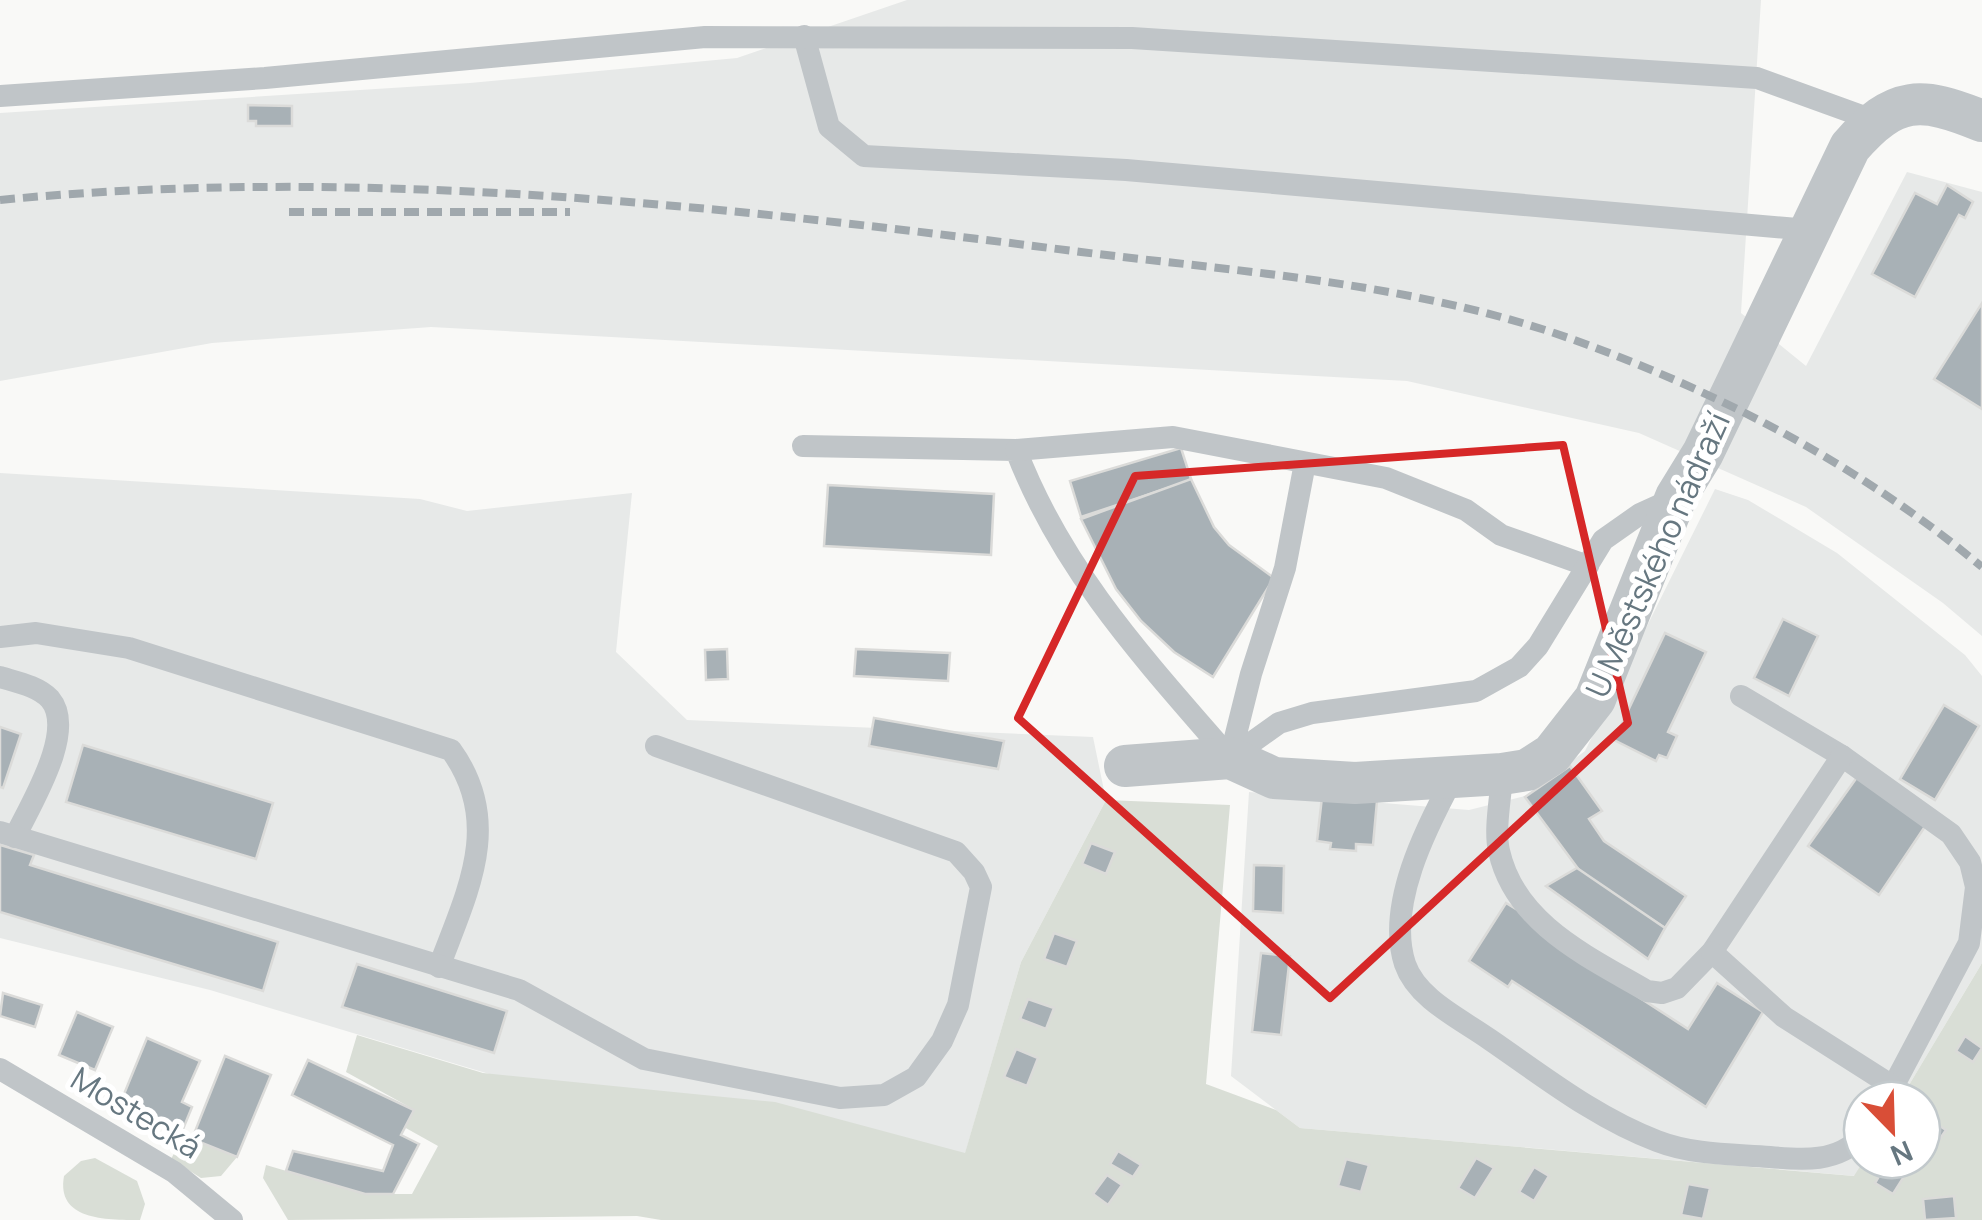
<svg xmlns="http://www.w3.org/2000/svg" width="1982" height="1220" viewBox="0 0 1982 1220" font-family="Manrope,sans-serif">
  <style>
    .built { fill: #e7e9e8 }
    .green { fill: #d9ded6 }
    .building { fill: #a8b1b6; stroke: #dbdbd9; stroke-width: 2.5 }
    .lines { fill: none; stroke-linecap: round; stroke-linejoin: round }
    .lane { stroke: #c0c5c8; stroke-width: 22 }
    .street { stroke: #c0c5c8; stroke-width: 42 }
    .rail { stroke: #a0a8ad; stroke-width: 8; stroke-dasharray: 15 8; stroke-linecap: butt }
    .marked { fill: none; stroke: #d62828; stroke-width: 8; stroke-linejoin: round }
    .labels { text-anchor: middle; stroke-width: 10; stroke-linejoin: round; paint-order: stroke }
    .street-label { font-size: 32px; fill: #667780; stroke: #fff }
  </style>
  <rect width="100%" height="100%" fill="#f9f9f7"/>
  <g class="built">
    <polygon points="907,0 1761,0 1741,313 1806,366 1907,172 1982,192 1982,636 1943,603 1806,507 1639,433 1407,381 431,327 212,343 0,381 0,113 470,83 737,58"/>
    <polygon points="0,473 420,499 467,511 632,493 616,652 687,720 1093,737 1106,800 1021,962 948,1212 210,990 0,938"/>
    <polygon points="1715,489 1748,500 1837,553 1965,655 1982,676 1982,963 1900,1100 1862,1100 1864,1160 1855,1176 1300,1128 1231,1076 1249,792 1469,810 1525,796 1585,751"/>
  </g>
  <g class="green">
    <polygon points="1106,800 1230,805 1206,1084 1276,1110 1300,1128 1854,1176 1864,1160 1922,1160 1922,1100 1900,1100 1982,963 1982,1220 661,1220 637,1216 288,1220 263,1178 266,1165 365,1194 412,1194 438,1146 404,1127 413,1109 346,1072 357,1035 483,1073 775,1102 965,1153 1021,962"/>
    <polygon points="195,1140 237,1157 221,1176 201,1178 171,1159 177,1148 187,1152"/>
    <path d="M95,1158L137,1181L145,1204L140,1220C105,1220 56,1220 64,1176L81,1161Z"/>
  </g>
  <g class="building">
    <polygon points="248,105 292,106 292,126 256,126 256,121 248,121"/>
    <polygon points="1947,185 1973,202 1965,218 1959,215 1915,297 1872,274 1915,193 1937,204"/>
    <polygon points="1982,303 1982,409 1934,379"/>
    <polygon points="1181,448 1191,479 1186,482 1081,517 1070,481"/>
    <polygon points="1191,479 1214,527 1229,545 1274,578 1213,677 1174,652 1141,621 1116,589 1081,519"/>
    <polygon points="828,485 994,494 991,555 824,546"/>
    <polygon points="1783,619 1818,636 1789,696 1754,678"/>
    <polygon points="1665,633 1706,652 1668,732 1677,736 1667,758 1659,755 1656,761 1614,740"/>
    <polygon points="727,649 728,679 706,680 705,650"/>
    <polygon points="856,649 950,653 948,681 854,676"/>
    <polygon points="1944,705 1979,726 1935,800 1900,779"/>
    <polygon points="874,718 1004,741 998,769 869,746"/>
    <polygon points="0,727 21,734 3,788 0,787"/>
    <polygon points="83,745 273,803 256,859 66,802"/>
    <polygon points="1570,766 1602,811 1589,819 1604,841 1686,896 1665,928 1582,874 1525,797"/>
    <polygon points="1860,773 1928,822 1879,895 1808,846"/>
    <polygon points="1322,797 1377,801 1373,845 1356,844 1356,851 1330,849 1331,843 1317,841"/>
    <polygon points="1091,843 1115,852 1106,874 1082,864"/>
    <polygon points="0,845 34,855 30,865 278,942 263,991 0,912"/>
    <polygon points="1254,865 1284,866 1283,913 1253,911"/>
    <polygon points="1577,868 1665,928 1648,959 1546,886"/>
    <polygon points="1506,903 1546,927 1541,934 1688,1029 1717,983 1763,1012 1706,1107 1512,981 1508,987 1469,961"/>
    <polygon points="1054,933 1077,941 1067,967 1044,959"/>
    <polygon points="1261,953 1290,956 1281,1035 1252,1032"/>
    <polygon points="357,964 507,1011 494,1053 342,1007"/>
    <polygon points="3,993 42,1005 35,1027 0,1016"/>
    <polygon points="1028,999 1054,1008 1046,1029 1020,1019"/>
    <polygon points="77,1012 113,1027 95,1070 59,1055"/>
    <polygon points="1965,1036 1982,1048 1973,1062 1956,1051"/>
    <polygon points="147,1038 200,1061 182,1102 192,1107 181,1134 130,1114 134,1104 122,1099"/>
    <polygon points="1016,1049 1038,1058 1027,1086 1004,1077"/>
    <polygon points="225,1056 271,1075 237,1157 192,1139"/>
    <polygon points="308,1060 414,1110 401,1135 419,1144 393,1194 365,1194 286,1171 293,1151 383,1171 393,1145 292,1095"/>
    <polygon points="1922,1115 1946,1130 1935,1146 1922,1137"/>
    <polygon points="1118,1151 1141,1165 1133,1177 1110,1164"/>
    <polygon points="1476,1158 1494,1168 1475,1198 1458,1188"/>
    <polygon points="1346,1159 1369,1165 1361,1192 1338,1186"/>
    <polygon points="1886,1164 1905,1175 1893,1194 1875,1183"/>
    <polygon points="1534,1167 1549,1176 1534,1201 1519,1192"/>
    <polygon points="1107,1175 1122,1185 1108,1205 1093,1194"/>
    <polygon points="1688,1184 1710,1188 1703,1219 1681,1215"/>
    <polygon points="1954,1196 1956,1218 1925,1220 1923,1199"/>
  </g>
  <g class="lines">
    <g class="lane">
      <polyline points="804,36 829,127 864,156 1126,170 1809,230"/>
      <polyline points="0,96 265,78 705,37 1132,38 1757,78 1873,120"/>
      <path d="M803,446L1016,450C1062,571 1146,661 1230,758"/>
      <polyline points="1016,450 1173,437 1386,478 1466,510 1501,535 1588,566"/>
      <polyline points="1305,463 1285,568 1251,674 1230,758 1279,723 1312,713 1476,691 1519,667 1538,646 1603,540 1640,514 1673,499"/>
      <path d="M0,637L36,633L129,648L451,750C504,823 467,892 439,967"/>
      <path d="M0,677C16,682 38,686 50,699C77,731 30,805 15,837"/>
      <polyline points="1741,696 1842,756 1951,834 1970,862 1976,887 1969,943 1886,1100"/>
      <path d="M1502,774C1501,797 1494,829 1499,851C1515,924 1589,957 1647,991L1662,993L1677,988L1712,952L1842,756"/>
      <path d="M1453,778C1426,828 1386,906 1405,964C1417,999 1461,1019 1489,1039C1543,1076 1596,1118 1657,1141C1693,1155 1733,1154 1770,1157C1802,1160 1838,1163 1862,1136"/>
      <polyline points="0,832 519,990 644,1059 840,1098 884,1095 916,1077 942,1041 958,1005 981,887 974,872 956,852 656,746"/>
      <polyline points="1712,952 1784,1017 1894,1087"/>
      <polyline points="0,1069 174,1172 232,1220"/>
    </g>
    <path class="street" d="M1125,766L1230,758L1274,778L1355,783L1502,774L1527,770L1552,754L1595,699L1676,497L1703,453L1850,147C1895,95 1921,96 1982,121"/>
    <g class="rail">
      <path d="M0,200C361,165 723,206 1081,252C1251,273 1426,284 1588,345C1729,397 1866,470 1982,567"/>
      <polyline points="289,212 570,212"/>
    </g>
  </g>
  <path class="marked" d="M1563,445L1628,723L1330,998L1018,718L1135,476Z"/>
  <g class="labels">
    <g class="street-label">
      <text transform="translate(1658 555) rotate(-66)" y="11">U Městského nádraží</text>
      <text transform="translate(136 1113) rotate(31)" y="11">Mostecká</text>
    </g>
  </g>
  <g transform="translate(1892 1130) rotate(157)"><circle r="48" fill="#ffffff" stroke="#c2c9cc" stroke-width="2.5"/>
  <path d="M0-8L18 38L0 25L-18 38Z" fill="#d94e37"/>
  <text y="-15" font-size="28" font-weight="bold" text-anchor="middle" fill="#667780">N</text>
  </g>
</svg>
